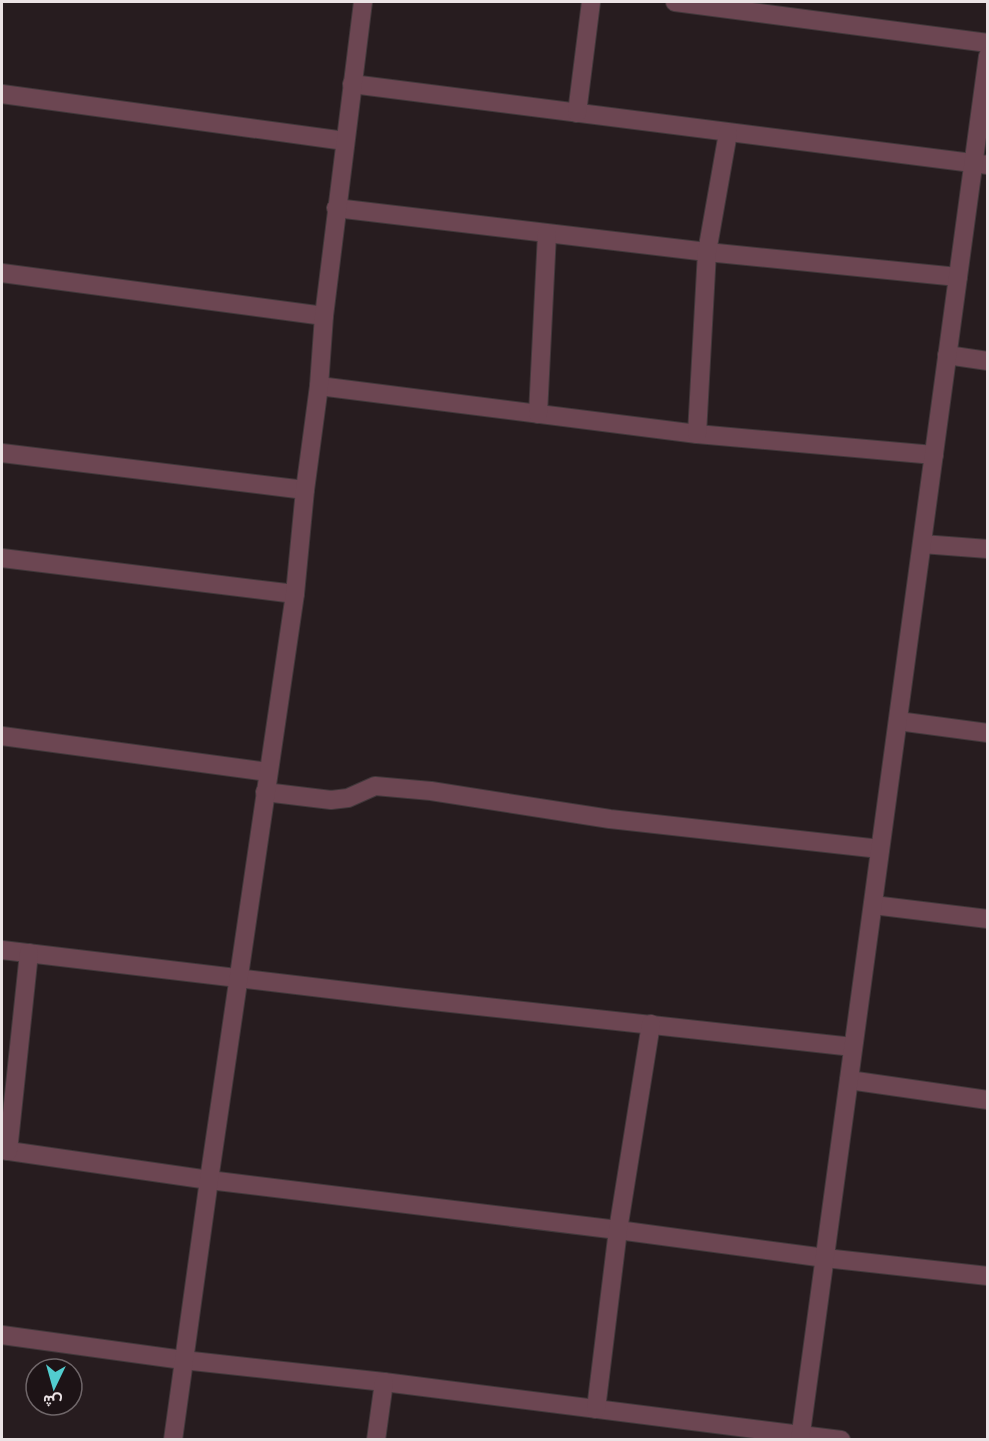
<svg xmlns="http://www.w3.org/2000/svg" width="989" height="1441" viewBox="0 0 989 1441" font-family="'PT Serif',Vazirmatn,serif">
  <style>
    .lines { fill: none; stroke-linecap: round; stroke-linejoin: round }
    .street-casing { stroke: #42383b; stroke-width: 20 }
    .street { stroke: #6c4652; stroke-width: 18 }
  </style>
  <rect width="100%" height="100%" fill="#271c1f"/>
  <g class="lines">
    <defs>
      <g id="street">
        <polyline points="675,2 988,43"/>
        <polyline points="352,84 988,165"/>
        <polyline points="2,94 345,141"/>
        <polyline points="577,113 591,2"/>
        <polyline points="336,208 707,252 958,277"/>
        <polyline points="2,273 324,316"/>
        <polyline points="947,355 988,361"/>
        <polyline points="319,386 697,434 934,455"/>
        <polyline points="538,414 547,234"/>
        <polyline points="697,434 707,252 728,133"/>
        <polyline points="2,453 305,490"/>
        <polyline points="922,544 988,549"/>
        <polyline points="2,558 295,594"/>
        <polyline points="898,721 988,733"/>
        <polyline points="2,736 268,772"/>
        <polyline points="265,792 331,800 348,798 375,786 431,791 610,819 880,849"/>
        <polyline points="873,905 988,919"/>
        <polyline points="2,950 405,998 853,1047"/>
        <polyline points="849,1080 988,1100"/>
        <polyline points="2,1150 209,1180 618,1230 825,1258 988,1276"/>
        <polyline points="8,1151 29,953"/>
        <polyline points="2,1335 183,1360 384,1382 841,1440"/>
        <polyline points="596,1409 618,1230 651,1024"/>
        <polyline points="173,1440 209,1180 295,594 305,490 319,386 324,316 363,2"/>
        <polyline points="376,1440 384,1382"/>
        <polyline points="800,1440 988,56"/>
      </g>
    </defs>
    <use href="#street" class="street-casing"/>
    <use href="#street" class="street"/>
  </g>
  <rect width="989" height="1441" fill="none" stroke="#ebe3e5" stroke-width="6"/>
  <g transform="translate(54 1387) rotate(185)"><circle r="28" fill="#1d1316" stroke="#6f6669" stroke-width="1.5"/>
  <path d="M0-4.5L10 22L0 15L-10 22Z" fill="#52cdcf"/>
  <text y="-9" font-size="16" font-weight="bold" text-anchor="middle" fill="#ebe3e5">ش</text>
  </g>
</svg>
